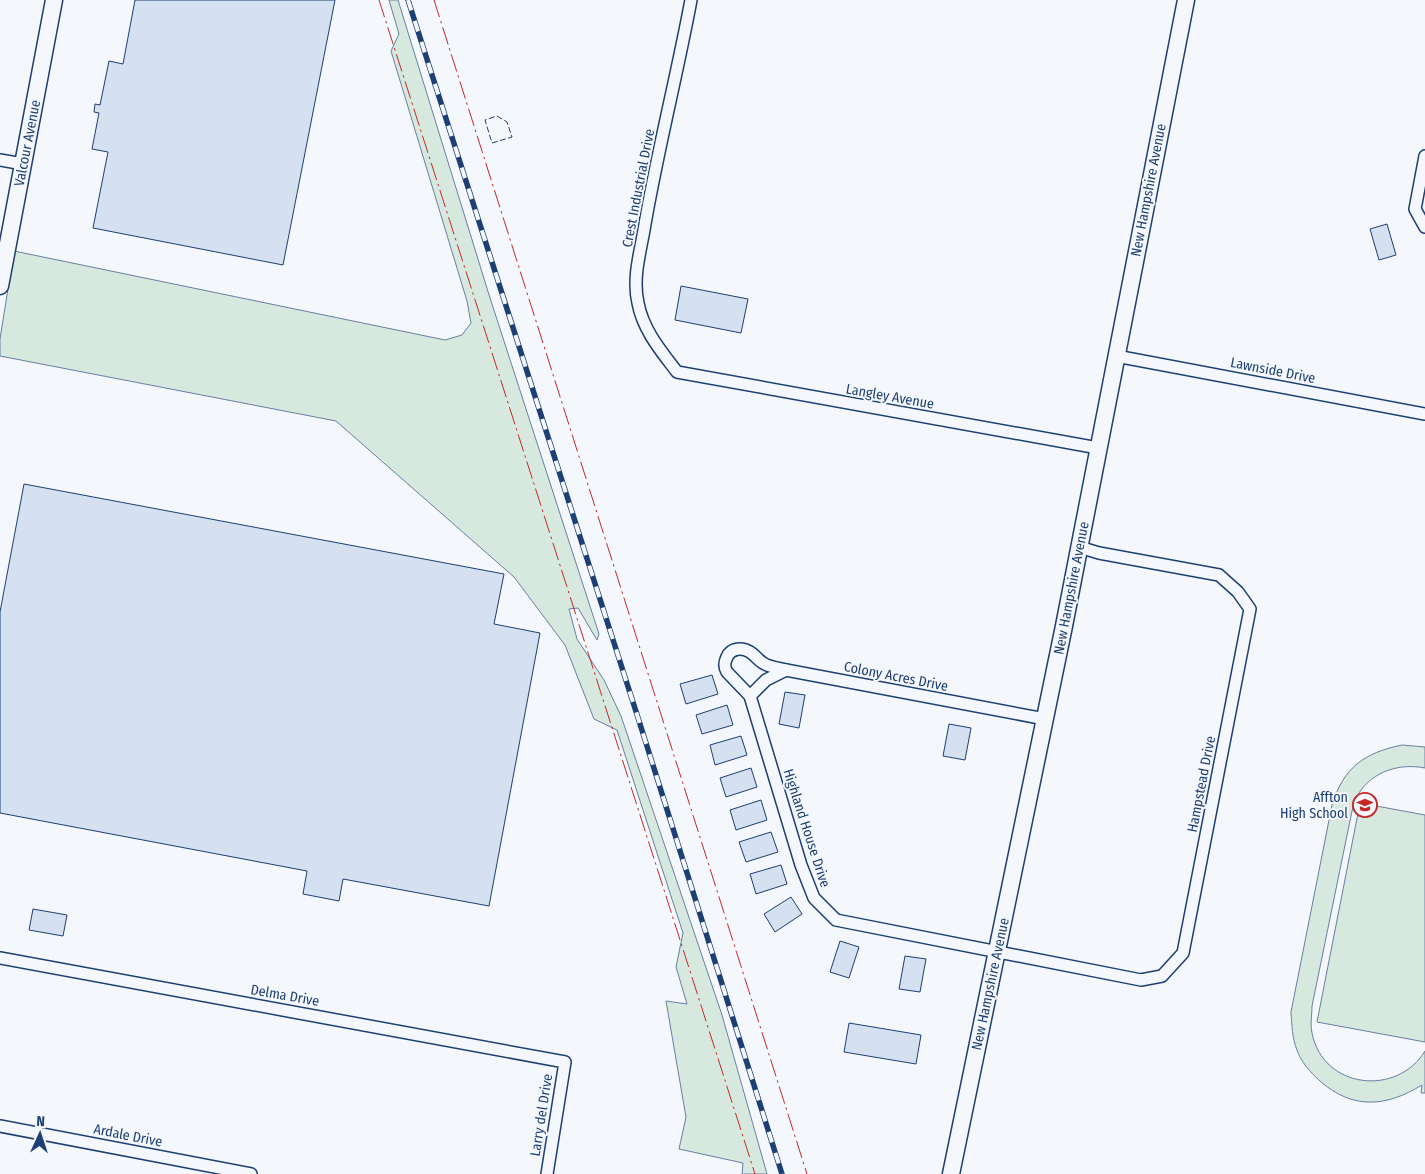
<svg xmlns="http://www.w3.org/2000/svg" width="1425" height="1174" viewBox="0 0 1425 1174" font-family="'Fira Sans Condensed',sans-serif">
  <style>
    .green { fill: #d7e8df; stroke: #687fa3 }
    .building { fill: #d5e0f0; stroke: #1d3f73 }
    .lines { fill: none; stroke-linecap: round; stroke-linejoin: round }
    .street-casing { stroke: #1d3f73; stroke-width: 14 }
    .secondary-casing { stroke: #1d3f73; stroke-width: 19 }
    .street { stroke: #f4f7fb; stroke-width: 11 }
    .secondary { stroke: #f4f7fb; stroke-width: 16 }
    .rail-casing { stroke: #1d3f73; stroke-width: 5.5 }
    .rail { stroke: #f4f7fb; stroke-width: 4; stroke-dasharray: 11; stroke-linecap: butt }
    .fence { stroke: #1d3f73; stroke-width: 1; stroke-dasharray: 6 2.5; stroke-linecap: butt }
    .power { stroke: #c62828; stroke-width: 1; stroke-dasharray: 18 4 2.5 4; stroke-linecap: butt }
    .labels { text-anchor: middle; stroke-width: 4; stroke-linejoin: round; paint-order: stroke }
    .street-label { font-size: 14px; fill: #1d3f73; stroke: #f4f7fb }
    .poi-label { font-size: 14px; fill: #1d3f73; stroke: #f4f7fb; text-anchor: end }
  </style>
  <rect width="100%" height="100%" fill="#f4f7fb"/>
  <g class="green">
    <polygon points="389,0 398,0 490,298 599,634 597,640 578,608 569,609 577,639 604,680 621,716 722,1015 767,1174 742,1174 743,1163 679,1149 686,1117 666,1001 687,1004 676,967 683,933 617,730 594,719 565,645 514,577 336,421 0,356 0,339 14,251 445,340 462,335 471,323 467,301 391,51 399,34"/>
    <path d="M1402,745L1425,747V768C1400,763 1373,771 1359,793C1355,798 1354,806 1352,811L1312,1006C1312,1015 1310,1024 1312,1033C1323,1089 1397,1097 1425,1051V1093H1421L1422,1085C1386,1107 1353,1110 1320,1081C1310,1072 1301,1062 1297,1050C1292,1038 1292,1025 1291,1012L1332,805C1344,767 1364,753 1402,745Z"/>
    <polygon points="1360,803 1425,815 1425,1042 1317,1022"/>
  </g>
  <g class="building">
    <polygon points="135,0 335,0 283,265 93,228 108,152 92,149 99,113 94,112 95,104 100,105 109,61 123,64"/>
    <polygon points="1387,224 1396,255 1379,260 1370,229"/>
    <polygon points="681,286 748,299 741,333 675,320"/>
    <polygon points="24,484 504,574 494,624 540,633 489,906 343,879 339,901 303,894 307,871 0,813 0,612"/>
    <polygon points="712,675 718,694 686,704 680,684"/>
    <polygon points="785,692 805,695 799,728 779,724"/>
    <polygon points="727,705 733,725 702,734 696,715"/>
    <polygon points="949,724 971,728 965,760 943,756"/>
    <polygon points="741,736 747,755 715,765 710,745"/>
    <polygon points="751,768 757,787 726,797 720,778"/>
    <polygon points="761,800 767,820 736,830 730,810"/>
    <polygon points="771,832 778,852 746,862 739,842"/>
    <polygon points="781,865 787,884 756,894 750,874"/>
    <polygon points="791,897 802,914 775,932 764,914"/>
    <polygon points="33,909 67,915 63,936 29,930"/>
    <polygon points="840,941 859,947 849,978 830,972"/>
    <polygon points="905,956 926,959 920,992 899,989"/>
    <polygon points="849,1023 921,1035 916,1064 844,1052"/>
  </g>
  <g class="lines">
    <defs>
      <g id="street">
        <path d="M691,0C677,75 658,149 645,224C641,250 632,277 638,303C643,330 661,351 677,372L1098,448"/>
        <polyline points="1425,156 1415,209 1425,227"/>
        <polyline points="0,160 23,164"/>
        <polyline points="1116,356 1425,414"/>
        <path d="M786,670C778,668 769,667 763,663C758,660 755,655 750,652C742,647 731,648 727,657C724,663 724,667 727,672L750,696L801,865L814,898L836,920L1141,980L1162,976L1183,953L1250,609L1238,592L1219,575L1099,553L1079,547"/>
        <polyline points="750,696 766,680 786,670 1045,719"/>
        <polyline points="0,958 565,1062 547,1174"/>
        <polyline points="0,1126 251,1174"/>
      </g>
      <g id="secondary">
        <polyline points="0,286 54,0"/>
        <polyline points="951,1174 1064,626 1186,0"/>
      </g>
    </defs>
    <use href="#street" class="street-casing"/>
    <use href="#secondary" class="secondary-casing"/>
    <use href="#street" class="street"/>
    <use href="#secondary" class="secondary"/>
    <defs>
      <polyline id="rail" points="408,0 640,724 782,1174"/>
    </defs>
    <use href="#rail" class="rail-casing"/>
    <use href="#rail" class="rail"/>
    <polygon class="fence" points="497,116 507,122 512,137 492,143 485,120"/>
    <g class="power">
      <polyline points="379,0 755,1174"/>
      <polyline points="434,0 807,1174"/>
    </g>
  </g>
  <defs>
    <symbol id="school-ring" viewBox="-11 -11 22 22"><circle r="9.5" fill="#f4f7fb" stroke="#c62828" stroke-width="1.5"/><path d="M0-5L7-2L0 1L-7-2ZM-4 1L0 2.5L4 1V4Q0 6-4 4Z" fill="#c62828"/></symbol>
  </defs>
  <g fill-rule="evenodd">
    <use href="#school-ring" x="1351" y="791" width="28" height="28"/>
  </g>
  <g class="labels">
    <g class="street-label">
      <text transform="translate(27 143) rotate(-79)" y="5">Valcour Avenue</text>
      <text transform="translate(638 188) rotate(-79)" y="5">Crest Industrial Drive</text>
      <text transform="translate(1148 190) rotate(-79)" y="5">New Hampshire Avenue</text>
      <text transform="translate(1273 370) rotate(11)" y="5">Lawnside Drive</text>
      <text transform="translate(890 396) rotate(10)" y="5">Langley Avenue</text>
      <text transform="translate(1071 588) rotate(-79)" y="5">New Hampshire Avenue</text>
      <text transform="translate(896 676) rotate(11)" y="5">Colony Acres Drive</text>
      <text transform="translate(1201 784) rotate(-79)" y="5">Hampstead Drive</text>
      <text transform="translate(807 828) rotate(72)" y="5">Highland House Drive</text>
      <text transform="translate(990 984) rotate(-78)" y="5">New Hampshire Avenue</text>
      <text transform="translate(285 995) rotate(10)" y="5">Delma Drive</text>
      <text transform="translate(541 1115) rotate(-81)" y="5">Larry del Drive</text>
      <text transform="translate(128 1135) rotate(11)" y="5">Ardale Drive</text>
    </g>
    <g class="poi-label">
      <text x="1348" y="802">Affton<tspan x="1348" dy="16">High School</tspan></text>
    </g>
  </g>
  <g transform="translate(40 1134) rotate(3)" stroke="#f4f7fb" stroke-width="4" paint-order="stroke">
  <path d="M0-4L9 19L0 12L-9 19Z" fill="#1d3f73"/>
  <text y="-8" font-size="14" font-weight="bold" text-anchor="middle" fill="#1d3f73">N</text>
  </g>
</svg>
